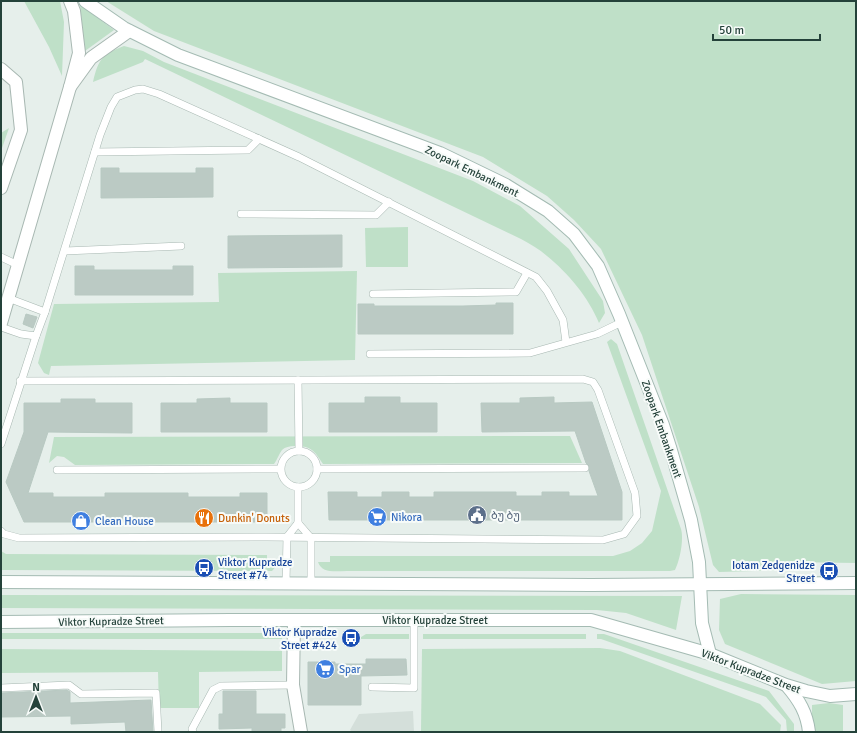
<svg xmlns="http://www.w3.org/2000/svg" width="857" height="733" viewBox="0 0 857 733" font-family="Signika,'Noto Sans Georgian',sans-serif">
  <style>
    .built { fill: #d4dfda }
    .green { fill: #bfe0c8 }
    .building { fill: #bbcac4; stroke: #b8c9c2 }
    .lines { fill: none; stroke-linecap: round; stroke-linejoin: round }
    .lane-casing { stroke: #a8b8b2; stroke-width: 8 }
    .street-casing { stroke: #a8b8b2; stroke-width: 14 }
    .secondary-casing { stroke: #a4bbb3; stroke-width: 14 }
    .lane { stroke: #fff; stroke-width: 7 }
    .street { stroke: #fff; stroke-width: 12 }
    .secondary { stroke: #fff; stroke-width: 12 }
    .labels { text-anchor: middle; stroke-width: 4; stroke-linejoin: round; paint-order: stroke }
    .street-label { font-size: 11px; fill: #24423a; stroke: #f7fbf9 }
    .service-label { font-size: 11px; fill: #4e5e75; stroke: #f7fbf9; text-anchor: start }
    .shop-label { font-size: 11px; fill: #366cbe; stroke: #f7fbf9; text-anchor: start }
    .food-label { font-size: 11px; fill: #c56008; stroke: #f7fbf9; text-anchor: start }
    .transit-label { font-size: 11px; fill: #164399; stroke: #f7fbf9; text-anchor: end }
  </style>
  <rect width="100%" height="100%" fill="#e6efeb"/>
  <polygon class="built" points="413,711 414,732 352,732 350,730 359,714"/>
  <g class="green">
    <polygon points="24,1 60,1 64,22 62,76 49,47"/>
    <polygon points="106,1 856,1 856,563 789,562 788,570 719,572 713,565 699,507 642,335 601,249 574,220 547,196 483,157 154,31"/>
    <polygon points="80,5 114,30 85,51"/>
    <path d="M124,46L143,51L164,62L473,181L520,206L569,249L603,301L605,313L599,323C589,298 568,273 547,256C539,249 530,244 521,239L145,59L143,62L93,82C98,60 102,54 124,46Z"/>
    <polygon points="9,128 1,151 1,133"/>
    <polygon points="408,227 408,267 366,267 365,228"/>
    <polygon points="357,271 355,360 51,366 49,375 44,373 38,363 54,304 219,302 218,273"/>
    <path d="M611,339L617,344L681,529C684,539 680,560 675,570L670,571H347C336,571 322,574 318,562H330V556H613L630,551L642,543L652,531L661,491L607,342Z"/>
    <path d="M570,436L582,463L323,464C314,450 311,446 294,446C290,446 285,447 282,450C279,454 277,460 274,464L75,465L64,457L57,456L49,463L54,437Z"/>
    <polygon points="1,551 6,554 267,555 267,562 280,562 272,571 261,571 1,570"/>
    <polygon points="741,594 856,595 856,681 822,684 725,644 719,630 720,599"/>
    <polygon points="1,595 682,596 676,630 626,613 597,610 1,608"/>
    <rect x="1" y="633" width="281" height="6"/>
    <polygon points="366,634 409,634 409,639 358,639"/>
    <rect x="423" y="634" width="163" height="5"/>
    <polygon points="597,634 604,634 769,691 794,724 794,732 787,732 786,720 766,697 601,639 597,639"/>
    <polygon points="600,648 620,651 760,704 781,725 780,732 421,732 422,649"/>
    <polygon points="1,649 282,651 282,671 199,672 199,708 159,708 158,672 1,673"/>
    <polygon points="829,703 843,705 843,732 812,732 812,705"/>
  </g>
  <g class="building">
    <polygon points="101,168 119,168 119,173 196,173 196,168 213,168 213,197 101,198"/>
    <polygon points="342,235 342,267 228,268 228,236"/>
    <polygon points="75,266 94,266 94,270 173,270 173,266 193,266 193,295 75,295"/>
    <polygon points="496,303 513,303 513,334 358,334 358,304 374,304 374,306 463,306 496,305"/>
    <polygon points="26,314 37,317 33,328 23,324"/>
    <polygon points="365,397 400,397 400,403 437,403 437,432 329,432 329,403 365,403"/>
    <polygon points="554,397 554,403 592,402 622,492 622,520 329,520 328,492 357,492 357,497 382,497 382,492 409,492 409,497 434,497 434,492 516,492 516,496 542,496 542,492 569,492 569,496 598,496 589,471 589,466 586,463 575,431 482,432 481,403 520,403 520,398"/>
    <polygon points="230,398 230,403 267,403 267,432 161,432 161,403 197,403 197,399"/>
    <polygon points="61,399 95,399 95,403 132,403 132,433 48,432 28,493 53,493 53,497 105,497 105,493 188,493 188,497 240,497 240,493 267,493 267,522 24,522 6,482 24,432 24,403 61,403"/>
    <polygon points="366,659 406,659 407,675 361,676 361,705 308,705 308,662 335,662 335,664 366,664"/>
    <polygon points="67,690 70,692 70,703 151,700 153,732 126,732 125,722 71,724 71,716 1,717 1,693"/>
    <polygon points="223,691 256,691 256,714 285,714 285,728 281,728 281,732 252,732 252,728 219,729 219,714 223,714"/>
  </g>
  <g class="lines">
    <defs>
      <g id="lane">
        <polyline points="95,152 248,150 259,139"/>
        <polyline points="241,214 376,215 389,202"/>
        <polyline points="65,251 181,246"/>
        <polyline points="1,257 18,265"/>
        <polyline points="373,294 516,292 527,273"/>
        <polyline points="45,312 100,135 111,107 117,97 135,90 143,89 159,94 299,157 536,277 547,291 563,320 566,342"/>
        <polyline points="1,327 21,334 36,336 45,312 8,298"/>
        <polyline points="370,354 530,353 597,334 622,322"/>
        <polyline points="298,380 299,451"/>
        <polyline points="1,444 36,336"/>
        <circle cx="299" cy="469" r="18"/>
        <polyline points="317,469 585,468"/>
        <polyline points="57,470 280,469"/>
        <polyline points="298,523 311,538 311,583"/>
        <polyline points="1,531 4,534 19,538 267,537 603,540 624,534 637,516 635,493 598,390 593,382 583,379 20,381"/>
        <polyline points="286,583 287,537 298,523 298,487"/>
        <polyline points="372,687 414,688 414,621"/>
        <polyline points="1,688 69,685 81,694 156,693 158,732"/>
        <polyline points="193,732 192,729 213,690 221,686 293,685"/>
      </g>
      <g id="street">
        <polyline points="70,1 74,11 79,53 70,87 91,58 129,31"/>
        <polyline points="1,69 16,82 21,130 1,188"/>
        <polyline points="1,323 70,87"/>
        <polyline points="294,620 293,685 301,732"/>
      </g>
      <g id="secondary">
        <polyline points="85,1 124,28 178,55 440,153 506,185 548,211 574,234 598,266 619,314 663,425 670,447 691,520 699,562 702,623 710,654"/>
        <polyline points="1,582 591,585 856,583"/>
        <polyline points="1,622 230,620 591,620 710,654 786,685 806,691 830,696 856,694"/>
        <path d="M787,686C799,700 807,713 809,732"/>
      </g>
    </defs>
    <use href="#lane" class="lane-casing"/>
    <use href="#street" class="street-casing"/>
    <use href="#secondary" class="secondary-casing"/>
    <use href="#lane" class="lane"/>
    <use href="#street" class="street"/>
    <use href="#secondary" class="secondary"/>
  </g>
  <defs>
    <symbol id="civic-disc" viewBox="-11 -11 22 22"><circle r="9.5" fill="#5c6f8a" stroke="#f7fbf9"/><path d="M-.6-6.5H3V-4.5H.6V-3L4-1V1h2V6H-6V1h2V-1L-.6-3ZM-1.2 2.5V6h2.4V2.5Z" fill="#fff"/></symbol>
    <symbol id="supermarket-disc" viewBox="-11 -11 22 22"><circle r="9.5" fill="#3f7fe0" stroke="#f7fbf9"/><path d="M-6-5.5h2.5l.6 2H6L4.5 2H-2.5L-4.4-4H-6ZM-1.5 3.2a1.3 1.3 0 1 0 .1 0ZM3 3.2a1.3 1.3 0 1 0 .1 0Z" fill="#fff"/></symbol>
    <symbol id="restaurant-disc" viewBox="-11 -11 22 22"><circle r="9.5" fill="#e8710a" stroke="#f7fbf9"/><path d="M-5-6h1v4h1v-4h1v4h1v-4h1v5L-1.5 .5V6h-2V.5L-5-1ZM5-6V6H3V1.5H1.5Q1.5-4 5-6Z" fill="#fff"/></symbol>
    <symbol id="shop-disc" viewBox="-11 -11 22 22"><circle r="9.5" fill="#3f7fe0" stroke="#f7fbf9"/><path d="M-5-2.5h2.3a2.7 3.5 0 0 1 5.4 0H5L5.5 6h-11ZM-1.5-2.5h3a1.5 2.3 0 0 0-3 0Z" fill="#fff"/></symbol>
    <symbol id="bus-disc" viewBox="-11 -11 22 22"><circle r="9.5" fill="#1a4fb4" stroke="#f7fbf9"/><path d="M-5-6H5V4H4V6H2V4H-2V6H-4V4H-5ZM-3.5-4V0h7V-4ZM-3.5 1.2v1.5H-2V1.2ZM2 1.2v1.5H3.5V1.2Z" fill="#fff"/></symbol>
  </defs>
  <g fill-rule="evenodd">
    <use href="#civic-disc" x="466" y="504" width="22" height="22"/>
    <use href="#supermarket-disc" x="366" y="506" width="22" height="22"/>
    <use href="#restaurant-disc" x="193" y="507" width="22" height="22"/>
    <use href="#shop-disc" x="70" y="510" width="22" height="22"/>
    <use href="#bus-disc" x="193" y="557" width="22" height="22"/>
    <use href="#bus-disc" x="818" y="560" width="22" height="22"/>
    <use href="#bus-disc" x="340" y="627" width="22" height="22"/>
    <use href="#supermarket-disc" x="314" y="658" width="22" height="22"/>
  </g>
  <g class="labels">
    <g class="street-label">
      <text transform="translate(472 171) rotate(26)" y="4">Zoopark Embankment</text>
      <text transform="translate(662 429) rotate(71)" y="4">Zoopark Embankment</text>
      <text x="435" y="624">Viktor Kupradze Street</text>
      <text transform="translate(111 621) rotate(-1)" y="4">Viktor Kupradze Street</text>
      <text transform="translate(751 671) rotate(21)" y="4">Viktor Kupradze Street</text>
    </g>
    <g class="service-label">
      <text x="491" y="519">ბუ ბუ</text>
    </g>
    <g class="shop-label">
      <text x="391" y="521">Nikora</text>
      <text x="95" y="525">Clean House</text>
      <text x="339" y="673">Spar</text>
    </g>
    <g class="food-label">
      <text x="218" y="522">Dunkin' Donuts</text>
    </g>
    <g class="transit-label">
      <text x="218" y="566" text-anchor="start">Viktor Kupradze<tspan x="218" dy="13">Street #74</tspan></text>
      <text x="815" y="569">Iotam Zedgenidze<tspan x="815" dy="13">Street</tspan></text>
      <text x="337" y="636">Viktor Kupradze<tspan x="337" dy="13">Street #424</tspan></text>
    </g>
  </g>
  <rect width="857" height="733" fill="none" stroke="#24423a" stroke-width="4"/>
  <g transform="translate(36 697)" stroke="#f7fbf9" stroke-width="3" paint-order="stroke">
  <path d="M0-3L7 15L0 10L-7 15Z" fill="#24423a"/>
  <text y="-6" font-size="11" font-weight="bold" text-anchor="middle" fill="#24423a">N</text>
  </g>
  <path d="M713 34v6h107v-6" fill="none" stroke="#24423a" stroke-width="2"/>
  <text x="719" y="34" font-size="12" fill="#24423a" stroke="#f7fbf9" stroke-width="3" paint-order="stroke">50 m</text>
</svg>
